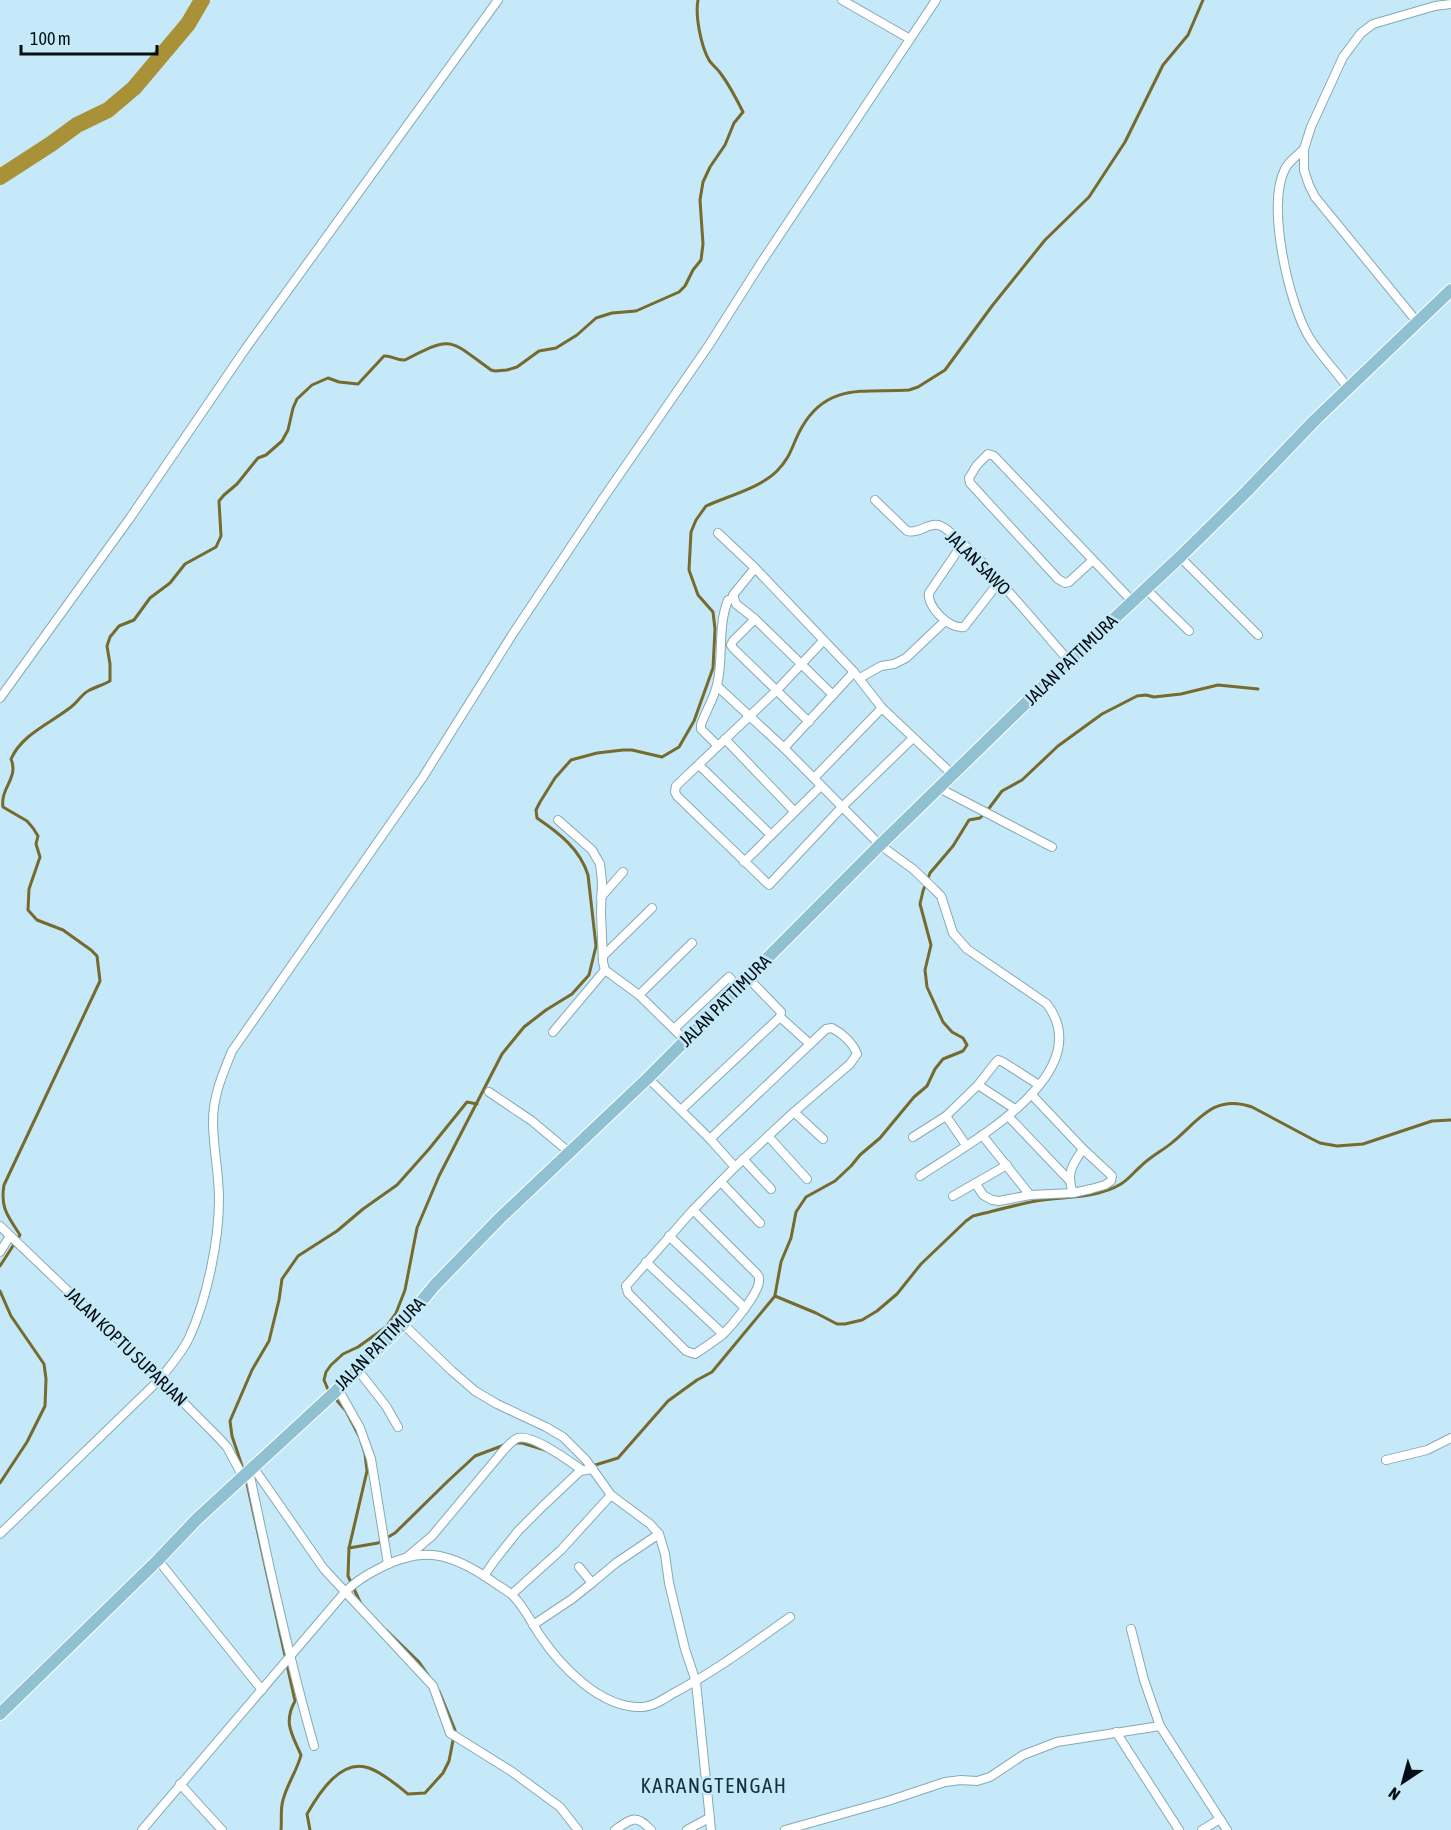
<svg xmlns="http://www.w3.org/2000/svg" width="1451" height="1830" viewBox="0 0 1451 1830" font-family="'Asap Condensed',sans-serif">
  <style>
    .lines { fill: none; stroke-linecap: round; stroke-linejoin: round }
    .stream { stroke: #776a2d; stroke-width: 3 }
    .river { stroke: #a99138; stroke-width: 16 }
    .minor-casing { stroke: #86a9b6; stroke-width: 10 }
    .primary-casing { stroke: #fff; stroke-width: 14 }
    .minor { stroke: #fff; stroke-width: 8 }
    .primary { stroke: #8fc1d3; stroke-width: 12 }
    .labels { text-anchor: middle; stroke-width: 5; stroke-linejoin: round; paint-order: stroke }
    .street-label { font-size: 18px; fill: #030e13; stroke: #c5e9f8 }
    .quarter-label { font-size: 21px; letter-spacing: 1.5px; fill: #12323d; stroke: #c5e9f8 }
  </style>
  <rect width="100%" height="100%" fill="#c5e9f8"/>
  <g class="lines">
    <g class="stream">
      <path d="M0,1266L20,1235C8,1216 0,1208 4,1185L100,981L97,956L91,950L63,930L37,920L28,910L29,889L40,857L36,844L38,836L33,828L27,821L3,807C0,788 19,778 11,759C22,734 51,723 71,707C77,703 82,694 88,691C95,687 103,685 110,681V664L107,646L110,637L119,626L134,620L150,598L170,583L185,564L216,547L221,536L219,501L224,495L237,484L258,458L266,455L282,441L288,430L293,408L297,399L312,385L328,378L339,382L358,384L384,356C391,355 397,361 405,360C453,335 448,339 491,370L495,371L507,370L517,367L539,351L556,348L577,335L596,318L612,313L636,311L679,292L685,286L693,270L701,260L703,244L700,200L703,182L710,167L725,145L734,123L743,112C736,98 730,86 721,74C718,69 712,65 709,60C701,46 695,16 698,0"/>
      <polyline points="0,1291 11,1316 44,1364 46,1379 45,1406 27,1442 0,1483"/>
      <polyline points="775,1295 781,1262 791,1238 796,1212 806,1197 835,1181 851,1166 860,1155 880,1138 914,1097 927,1086 935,1069 943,1059 963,1051 967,1045 963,1038 952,1032 943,1022 927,987 925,970 931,945 920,904 923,891 930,873 953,846 969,820 980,818 987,811 1002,791 1022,780 1058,746 1102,714 1137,696 1146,695 1154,697 1181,694 1218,685 1258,689"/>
      <path d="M329,1392L324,1380L326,1372L331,1365L343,1354L358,1347L386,1327L396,1313L405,1290L417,1228L439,1176L502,1054L524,1027L546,1010L572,994L589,975L596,946L588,875C580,849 559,833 537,818L536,810L540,802L555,778L571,760L597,753L623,750H632L662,757L679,747L694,721L713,668L715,629L713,612L698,595L689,570L691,532L696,520L706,506C728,496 760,488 777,471C792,456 792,444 802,427C828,382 866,393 909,390L918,387L945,370L992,306L1045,240L1089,197L1125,142L1163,65L1188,35L1203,0"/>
      <polyline points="333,1396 346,1411 360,1438 365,1454 367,1471 349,1548 348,1576 361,1604"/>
      <polyline points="514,1443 522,1443 545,1450"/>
      <path d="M592,1466L618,1458L668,1401L697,1380L712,1372L775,1296L816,1313L837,1324H845L862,1320L877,1311L897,1294L921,1264L966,1221L973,1216C994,1211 1015,1205 1036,1201C1064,1196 1096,1199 1121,1184C1129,1179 1134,1172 1141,1166C1151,1156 1164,1150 1174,1141C1200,1119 1214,1094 1252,1107L1312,1139L1320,1143L1337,1146L1363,1144L1432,1121L1451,1120"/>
      <polyline points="244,1472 232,1436 230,1421 252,1370 269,1341 279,1300 282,1279 298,1256 337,1231 363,1209 397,1185 429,1149 467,1102 477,1104"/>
      <path d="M246,1479L295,1701C283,1723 292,1734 301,1755C297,1771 287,1784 283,1800C280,1810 282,1820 281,1830"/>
      <polyline points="349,1548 378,1543 395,1533 448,1481 475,1456 507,1444"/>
      <polyline points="386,1630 419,1662 430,1678"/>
      <path d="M310,1830L307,1814C319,1793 341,1758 369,1768C383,1773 397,1785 408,1794L425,1793L443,1773L449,1761L455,1730L439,1691"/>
    </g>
    <polyline class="river" points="0,177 51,144 77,125 108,110 134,88 188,24 202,0"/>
    <defs>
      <g id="minor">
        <polyline points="842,0 910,39"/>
        <path d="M1304,149C1298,155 1289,161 1285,169C1266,205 1289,304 1309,337C1320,355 1336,371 1348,388"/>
        <polyline points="1418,323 1315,197 1309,185 1304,170 1304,149 1311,127 1343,57 1361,33 1373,24 1435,6 1451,4"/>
        <path d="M875,500L907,531C920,534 927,523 938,525C959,529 1049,639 1069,661"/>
        <polyline points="718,533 755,568 854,672 882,708 953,775"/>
        <path d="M963,543L929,593C927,607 949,629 964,627L999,582"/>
        <polyline points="1180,557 1258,635"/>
        <polyline points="1093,560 1069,582 1065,583 1058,579 970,483 969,478 977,465 988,454 994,456 1133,602"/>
        <polyline points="755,568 733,595 736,604 755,619 833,695"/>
        <polyline points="1146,589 1189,631"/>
        <polyline points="755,619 733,641 731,645 733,648 809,722"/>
        <polyline points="823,641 777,690 676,786 675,792 677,796 769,885 843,806 913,738"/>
        <polyline points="860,678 881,666 894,664 906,658 945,621"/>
        <path d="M717,686L784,748L880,845L913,869L935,890L941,896L953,933L967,949L1047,1004C1100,1075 967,1144 920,1176"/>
        <polyline points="0,698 130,518 246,348 498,0"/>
        <polyline points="725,739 794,811"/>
        <path d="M718,746L701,729V725C705,712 714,699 717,685C724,657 717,628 728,600L734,598"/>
        <polyline points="784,748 854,672"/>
        <polyline points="699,765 771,835"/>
        <polyline points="814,778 882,708"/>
        <polyline points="939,788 1052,847"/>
        <polyline points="558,820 592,850 600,864 602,881 601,913 603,962 605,970 639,995 686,1041"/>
        <polyline points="744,862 821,786"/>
        <polyline points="601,897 623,872"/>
        <polyline points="603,956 652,908"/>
        <polyline points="748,978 781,1012 780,1017"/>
        <polyline points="639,995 692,943"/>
        <polyline points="674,1029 729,977 738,987"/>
        <polyline points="553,1032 605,970"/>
        <path d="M648,1078L710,1139L735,1167L693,1210L626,1286L628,1293L686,1351L695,1354C704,1348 713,1342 722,1335C731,1327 759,1293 759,1281C759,1276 759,1276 756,1273L693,1210"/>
        <polyline points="978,1085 1015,1109"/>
        <polyline points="489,1092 532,1121 569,1152"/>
        <polyline points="1031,1094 1083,1149 1112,1176 1111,1181 1105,1185 1091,1189 1073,1193"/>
        <polyline points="681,1110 780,1017 810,1044"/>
        <polyline points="794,1112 823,1139"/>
        <polyline points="1008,1116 1069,1180"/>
        <polyline points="982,1135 1030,1195"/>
        <polyline points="768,1136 807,1179"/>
        <polyline points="913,1137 946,1116"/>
        <path d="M710,1139L826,1029L832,1028C842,1033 853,1043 857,1054L850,1064L794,1112L735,1167"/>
        <polyline points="966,1145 946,1116 978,1085 996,1062 998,1060 1003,1062 1039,1085"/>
        <polyline points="743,1159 771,1189"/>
        <polyline points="721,1182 760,1223"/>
        <path d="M976,1184L983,1195L992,1200L999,1201L1030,1195L1073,1193C1066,1174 1072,1165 1083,1149"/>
        <polyline points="953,1196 1007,1165"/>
        <polyline points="0,1226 160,1379 216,1435 227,1447 243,1477"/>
        <polyline points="669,1236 745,1308"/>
        <polyline points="0,1252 10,1236"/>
        <polyline points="646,1262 723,1334"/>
        <polyline points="403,1324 452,1371 475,1391 497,1404 546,1427 563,1437 586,1460 611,1495 650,1524 659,1534 665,1554 669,1583 685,1649 696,1682 711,1830"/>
        <polyline points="357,1369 386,1406 398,1427"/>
        <polyline points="338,1389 360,1428 371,1459 388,1564"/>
        <polyline points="1386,1460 1427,1450 1451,1438"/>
        <polyline points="253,1467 324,1569 433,1686 450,1733 511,1771 560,1807 578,1830"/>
        <path d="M249,1471C268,1563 288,1655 314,1746"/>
        <path d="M0,1534L160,1379C170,1366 182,1353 189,1338C207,1299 219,1241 219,1199C219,1173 213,1147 213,1121C213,1096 223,1073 232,1051L423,777L512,635L602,500L709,345L761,263L936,0"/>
        <path d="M407,1557L432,1536L503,1451C507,1447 512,1440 518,1438C533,1434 569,1461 582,1470"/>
        <polyline points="158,1560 262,1690"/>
        <polyline points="484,1576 495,1560 518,1531 543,1506 580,1471 593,1469"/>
        <polyline points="592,1583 616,1563 659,1534"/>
        <polyline points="512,1594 561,1550 611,1495"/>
        <polyline points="533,1625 572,1599 592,1583 579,1567"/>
        <polyline points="1131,1629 1144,1680 1160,1726 1227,1830"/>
        <polyline points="1116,1732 1179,1830"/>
        <polyline points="180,1784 222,1830"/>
        <path d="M142,1830L345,1592C354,1583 366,1575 378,1569C424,1545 451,1553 492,1581C498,1586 505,1589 511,1594C521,1602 532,1623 539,1634C561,1667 601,1709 643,1707C654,1706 664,1699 672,1694C714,1672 752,1644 790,1617"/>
        <path d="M615,1830C631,1819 636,1813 651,1830"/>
        <polyline points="687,1830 709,1818"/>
        <polyline points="785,1830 888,1801 945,1782 961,1780 977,1781 990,1777 1023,1755 1057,1742 1160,1726"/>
        <polyline points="1202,1830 1220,1819"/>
      </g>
      <polyline id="primary" points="0,1714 158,1560 197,1519 334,1393 403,1324 434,1286 500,1218 648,1078 880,845 1069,661 1180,557 1247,491 1315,420 1451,290"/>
    </defs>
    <use href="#minor" class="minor-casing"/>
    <use href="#primary" class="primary-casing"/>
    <use href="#minor" class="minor"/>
    <use href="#primary" class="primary"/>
  </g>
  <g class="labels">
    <g class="street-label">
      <text transform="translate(978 563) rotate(45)" y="6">JALAN SAWO</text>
      <text transform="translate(1071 660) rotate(-44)" y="6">JALAN PATTIMURA</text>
      <text transform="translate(725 1001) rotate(-45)" y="6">JALAN PATTIMURA</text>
      <text transform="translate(380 1344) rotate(-46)" y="6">JALAN PATTIMURA</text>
      <text transform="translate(126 1347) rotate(44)" y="6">JALAN KOPTU SUPARJAN</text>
    </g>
    <g class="quarter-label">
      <text x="714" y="1793">KARANGTENGAH</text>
    </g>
  </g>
  <g transform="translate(1403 1782) rotate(216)" stroke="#c5e9f8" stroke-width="4.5" paint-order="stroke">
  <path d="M0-4.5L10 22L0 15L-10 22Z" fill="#030e13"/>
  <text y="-9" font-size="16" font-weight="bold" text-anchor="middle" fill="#030e13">N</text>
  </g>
  <path d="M21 45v9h136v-9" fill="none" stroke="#030e13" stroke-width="3"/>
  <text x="30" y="45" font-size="18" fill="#030e13" stroke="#c5e9f8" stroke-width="4.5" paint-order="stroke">100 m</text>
</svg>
